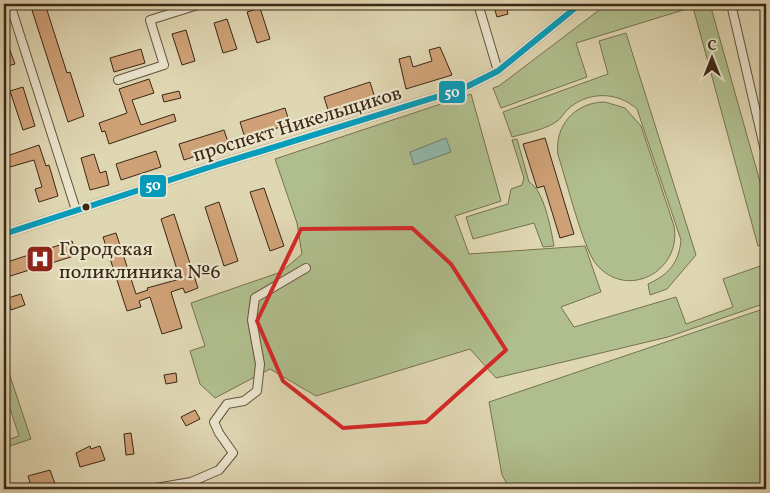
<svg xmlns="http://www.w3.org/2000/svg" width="770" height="493" viewBox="0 0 770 493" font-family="Vollkorn,serif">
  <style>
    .green { fill: #b0be8d; stroke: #767250 }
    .water { fill: #93b9ae; stroke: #707f70 }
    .building { fill: #cfa177; stroke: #3b2714 }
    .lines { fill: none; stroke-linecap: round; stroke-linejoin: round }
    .minor-casing { stroke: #64533c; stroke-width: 10 }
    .minor { stroke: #eae4cd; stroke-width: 8 }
    .bus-1-casing { stroke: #eae4cd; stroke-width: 10 }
    .bus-1 { stroke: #069cbb; stroke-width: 6 }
    .marked { fill: none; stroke: #d62828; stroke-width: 4; stroke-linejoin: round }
    .bus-dot { fill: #3b2714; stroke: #eae4cd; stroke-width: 2 }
    .labels { text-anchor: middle; stroke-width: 4.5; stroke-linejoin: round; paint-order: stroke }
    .street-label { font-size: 20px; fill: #3b2714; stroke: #eae4cd }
    .poi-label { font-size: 20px; fill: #3b2714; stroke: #eae4cd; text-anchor: start }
    .line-badge { stroke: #eae4cd; stroke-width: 2 }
    .badge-label { font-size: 14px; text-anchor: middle; font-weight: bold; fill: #fff }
  </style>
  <rect width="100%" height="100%" fill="#dfd6b2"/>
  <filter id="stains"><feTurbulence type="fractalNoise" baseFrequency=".004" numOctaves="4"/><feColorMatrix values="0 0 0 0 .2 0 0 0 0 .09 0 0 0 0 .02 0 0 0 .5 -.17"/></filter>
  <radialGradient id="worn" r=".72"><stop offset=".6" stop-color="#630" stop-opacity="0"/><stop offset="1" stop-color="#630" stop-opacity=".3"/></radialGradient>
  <g class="green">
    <polygon points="607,4 710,4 766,203 766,243 758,246 693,7 576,43 587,77 501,108 493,88 499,86"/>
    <path d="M626,33L696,255L667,289L650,295L648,284C668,275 679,263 681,240L637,109C617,91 587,91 567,110C563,114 561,119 556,122C544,130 526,133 512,137L503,112L608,74L599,41Z"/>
    <polygon points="471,94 501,201 455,216 469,254 585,246 601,292 561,307 574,327 676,297 686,324 733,307 723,279 766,264 766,303 668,337 496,378 470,349 316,396 270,369 215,398 200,384 190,351 205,346 191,303 281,272 302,254 297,223 275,159"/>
    <path d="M605,102L625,108L641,126L674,226C682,271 627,301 596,264C583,248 566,179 558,155C554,126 575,102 605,102Z"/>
    <path d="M517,139L529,182C544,190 551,229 554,246L543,247L534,223L473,239L466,217L508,204L511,189L522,185L524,178L512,140Z"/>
    <polygon points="766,308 766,489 510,489 502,475 489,402"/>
    <polygon points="4,358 31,439 4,448 4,441 19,436 4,390"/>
  </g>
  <polygon class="water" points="446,138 451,152 414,165 410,152"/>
  <g class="building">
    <polygon points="30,4 45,4 67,73 70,72 84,116 68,122"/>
    <polygon points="493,4 506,4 508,14 497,17"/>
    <polygon points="260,8 270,39 257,43 247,12"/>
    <polygon points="227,19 237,49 223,53 214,23"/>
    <polygon points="186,30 195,61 182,65 172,34"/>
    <polygon points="4,34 15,64 4,67"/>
    <polygon points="440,47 452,75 406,89 399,59 410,56 413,67 432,61 429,50"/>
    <polygon points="141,49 145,63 114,72 110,58"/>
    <polygon points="149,79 154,93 132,100 141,125 174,114 176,121 109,144 105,131 102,132 99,123 127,113 119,89"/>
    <polygon points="370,82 375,98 329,113 324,97"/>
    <polygon points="23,87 35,126 23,130 10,91"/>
    <polygon points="179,91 181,98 164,102 162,95"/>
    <polygon points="285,108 290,124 245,138 240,122"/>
    <polygon points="224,130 229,145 184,160 179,144"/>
    <polygon points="545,138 574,234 560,238 544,186 537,188 523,144"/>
    <polygon points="39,145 46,166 49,165 58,196 39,202 35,189 42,187 34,160 10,167 7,156"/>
    <polygon points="156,151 161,167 121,180 116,164"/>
    <polygon points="94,154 100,173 106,171 109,185 90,190 81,158"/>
    <polygon points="264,188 284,246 270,251 250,192"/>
    <polygon points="219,202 238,261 224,266 205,207"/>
    <polygon points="174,214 198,288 185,293 183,288 171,292 182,328 162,334 150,297 139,301 141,307 127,311 103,237 116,233 136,294 148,290 147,288 180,279 161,219"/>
    <polygon points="72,241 77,255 4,278 4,263"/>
    <polygon points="21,294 25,305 11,310 8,298"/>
    <polygon points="176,373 177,382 166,384 164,375"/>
    <polygon points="195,410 200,419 186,426 181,417"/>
    <polygon points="131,433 134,454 126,455 124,434"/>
    <polygon points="90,446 91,449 100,446 105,460 80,467 76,453"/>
    <polygon points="50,470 55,484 32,489 28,476"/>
  </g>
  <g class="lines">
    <defs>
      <g id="minor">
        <polyline points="10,4 76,210"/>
        <polyline points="478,4 498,71"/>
        <polyline points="731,4 766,155"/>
        <polyline points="118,80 164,65 150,20 201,4"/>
        <polyline points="4,234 213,166 462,89 498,71 580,4"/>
        <polyline points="150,489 191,482 219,470 233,453 219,433 214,422 227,404 244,401 257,391 260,364 252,320 255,298 306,268"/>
      </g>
    </defs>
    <use href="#minor" class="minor-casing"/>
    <use href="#minor" class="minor"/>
    <defs>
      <polyline id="bus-1" points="4,234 213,166 462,89 498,71 580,4"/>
    </defs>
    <use href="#bus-1" class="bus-1-casing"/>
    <use href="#bus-1" class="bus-1"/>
  </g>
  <path class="marked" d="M412,228L451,264L506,350L426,422L343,428L283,381L257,321L301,229Z"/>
  <defs>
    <symbol id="hospital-square" viewBox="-11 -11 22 22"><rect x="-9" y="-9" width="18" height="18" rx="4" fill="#8f2418" stroke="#eae4cd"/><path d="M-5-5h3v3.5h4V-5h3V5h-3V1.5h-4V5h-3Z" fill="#fff"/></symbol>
  </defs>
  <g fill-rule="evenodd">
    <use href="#hospital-square" x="24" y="243" width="32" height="32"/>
  </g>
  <circle class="bus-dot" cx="86" cy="207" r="4.5"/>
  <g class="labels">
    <g class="street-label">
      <text transform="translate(297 123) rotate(-17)" y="7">проспект Никельщиков</text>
    </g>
    <g class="poi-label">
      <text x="59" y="255">Городская<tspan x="59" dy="23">поликлиника №6</tspan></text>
    </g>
  </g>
  <g class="line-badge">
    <rect x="438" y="80" width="28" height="24" rx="5" fill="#069cbb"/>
    <rect x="139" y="174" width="28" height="24" rx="5" fill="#069cbb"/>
  </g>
  <g class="badge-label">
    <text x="452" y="97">50</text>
    <text x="153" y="190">50</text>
  </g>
  <rect width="770" height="493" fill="none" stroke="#dfd6b2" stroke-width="20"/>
  <rect x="5" y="5" width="760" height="483" fill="none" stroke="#3b2714" stroke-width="2.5"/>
  <rect x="10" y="10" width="750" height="473" fill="none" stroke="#3b2714"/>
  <g transform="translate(712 58)" stroke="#eae4cd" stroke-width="4" paint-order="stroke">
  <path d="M0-4L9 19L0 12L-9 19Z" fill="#3b2714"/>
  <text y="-8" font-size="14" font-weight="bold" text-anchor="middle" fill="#3b2714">С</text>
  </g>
  <rect width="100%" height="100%" filter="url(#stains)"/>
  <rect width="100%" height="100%" fill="url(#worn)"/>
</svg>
